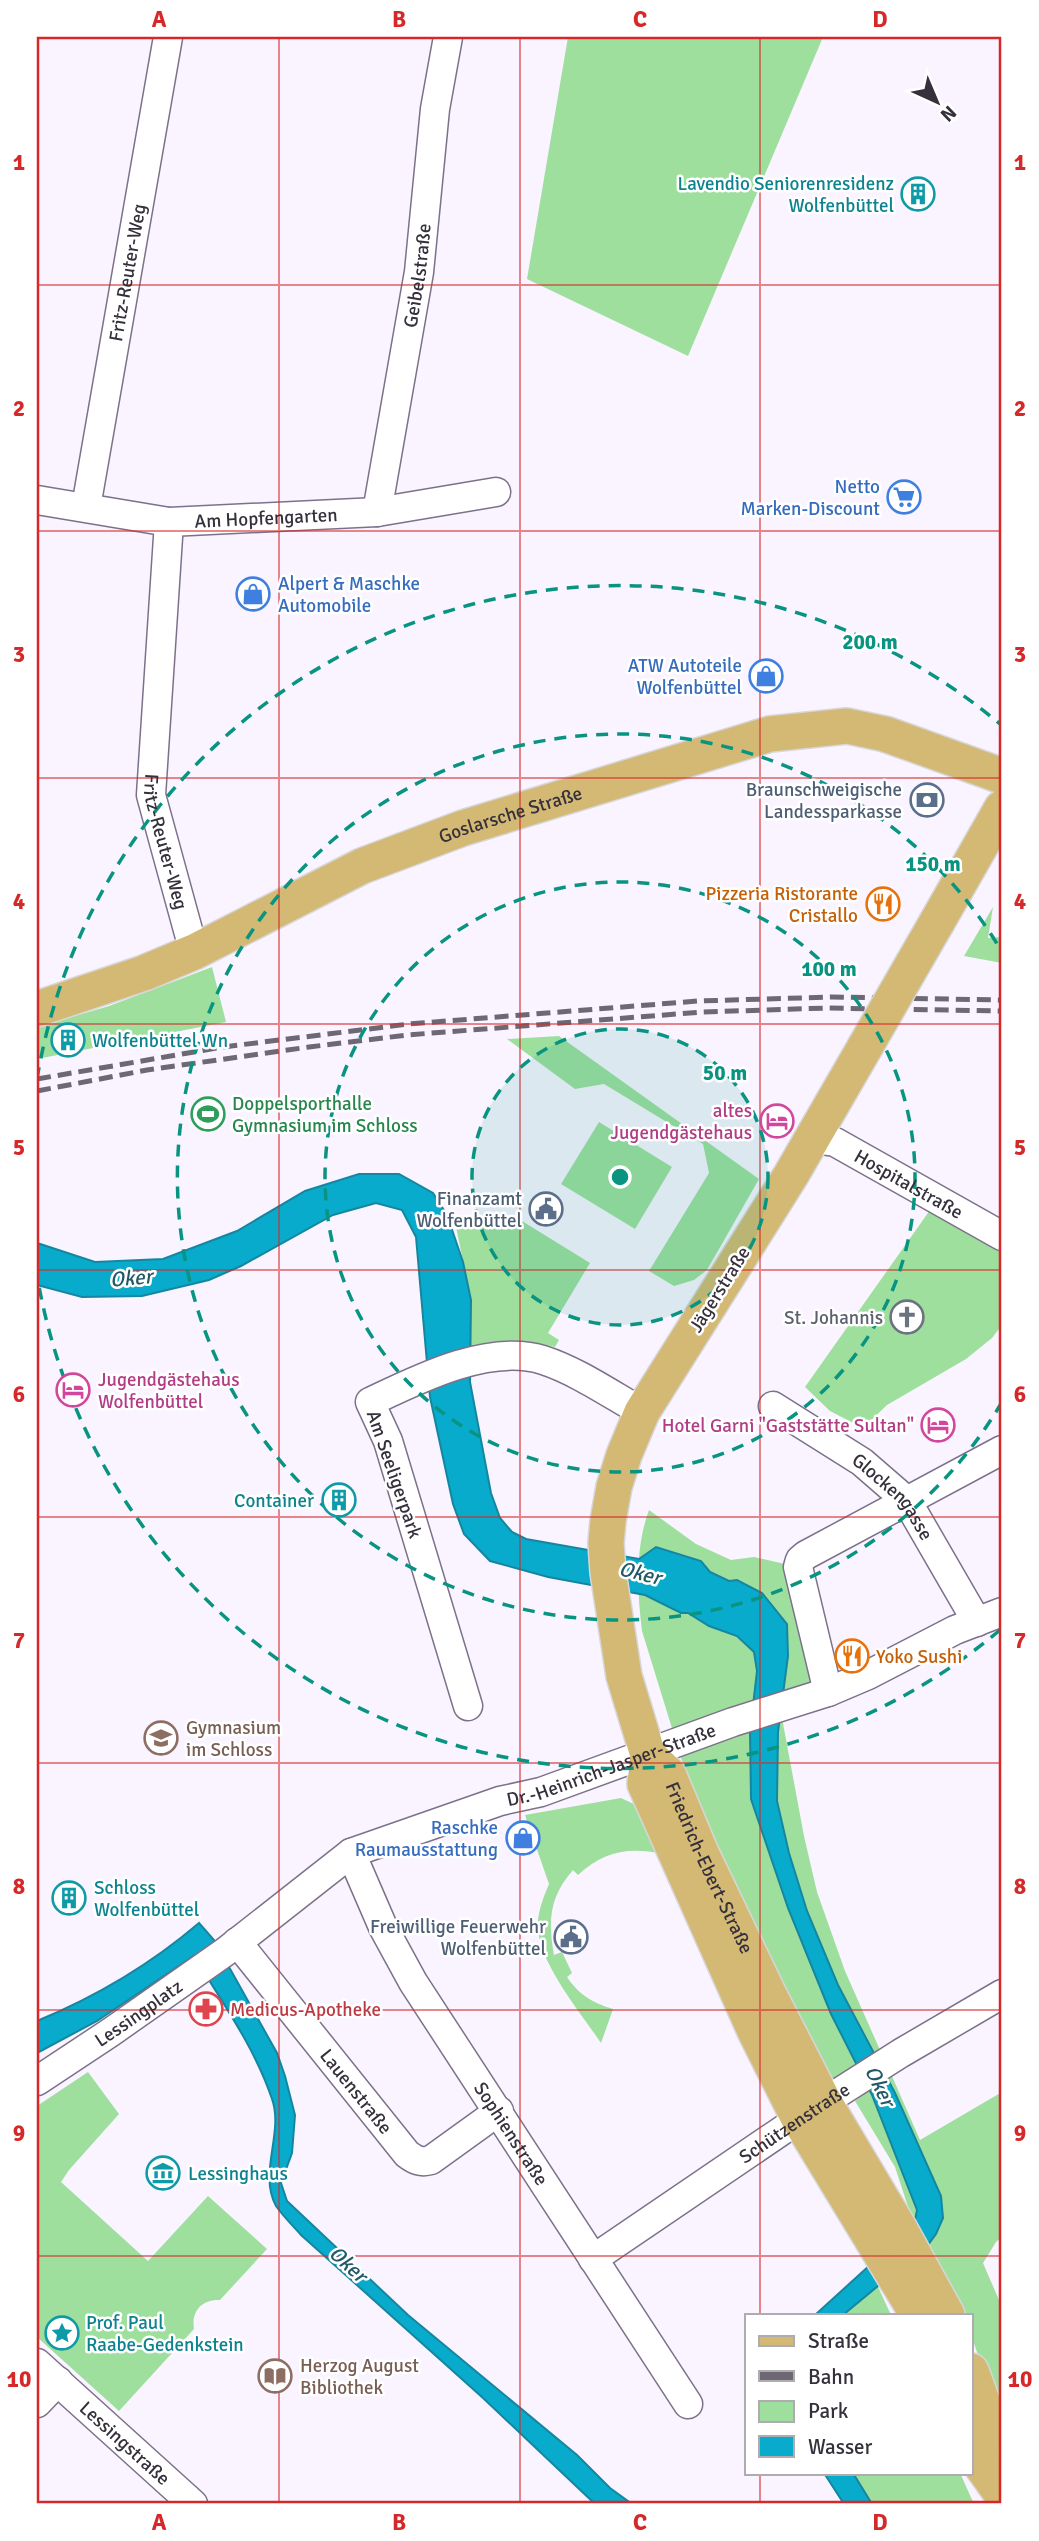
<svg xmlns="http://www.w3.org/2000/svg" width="1039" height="2541" viewBox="0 0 1039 2541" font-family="Signika,sans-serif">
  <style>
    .green { fill: #9fdf9e }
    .water { fill: #08abcb; stroke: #1686a0; stroke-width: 2 }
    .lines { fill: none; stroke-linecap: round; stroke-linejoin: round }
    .minor-casing { stroke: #7d718a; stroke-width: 31 }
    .major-casing { stroke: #d7d6d8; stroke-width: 38 }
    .minor { stroke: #fff; stroke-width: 28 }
    .major { stroke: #d3b973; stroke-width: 35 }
    .rail { stroke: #6d6873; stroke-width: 5; stroke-dasharray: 14 7; stroke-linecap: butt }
    .major-bridge-casing { stroke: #d7d6d8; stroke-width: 38; stroke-linecap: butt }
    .major-bridge { stroke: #d3b973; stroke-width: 35 }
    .grid { fill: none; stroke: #d62828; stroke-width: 2; stroke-opacity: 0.55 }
    .ring { fill: none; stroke: #089481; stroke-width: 3.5; stroke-dasharray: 12 9 }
    .labels { text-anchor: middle; stroke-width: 5; stroke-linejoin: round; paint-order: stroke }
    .culture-label { font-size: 19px; fill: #0d838f; stroke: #fff; text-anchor: start }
    .street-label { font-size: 19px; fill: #35303b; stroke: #fff }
    .shop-label { font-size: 19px; fill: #366cbe; stroke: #fff; text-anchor: end }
    .service-label { font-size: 19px; fill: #4e5e75; stroke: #fff; text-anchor: end }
    .food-label { font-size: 19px; fill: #c56008; stroke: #fff; text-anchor: end }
    .leisure-label { font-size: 19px; fill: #27864d; stroke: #fff; text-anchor: start }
    .hotel-label { font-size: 19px; fill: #b23c85; stroke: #fff; text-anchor: end }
    .worship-label { font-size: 19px; fill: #5b616d; stroke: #fff; text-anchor: end }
    .education-label { font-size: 19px; fill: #785e54; stroke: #fff; text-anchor: start }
    .health-label { font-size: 19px; fill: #be3a42; stroke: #fff; text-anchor: start }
    .water-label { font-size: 21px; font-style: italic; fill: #235967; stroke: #fff }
    .centre { fill: #089481; stroke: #fff; stroke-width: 3.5 }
    .ring-label { font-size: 21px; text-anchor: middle; font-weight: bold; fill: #089481; stroke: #fff; stroke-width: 5; stroke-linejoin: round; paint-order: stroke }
    .neatline { fill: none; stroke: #d62828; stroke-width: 2.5 }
    .grid-label { font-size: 23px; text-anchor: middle; font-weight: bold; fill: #d62828 }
  </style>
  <rect width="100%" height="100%" fill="#f9f4ff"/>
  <g class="green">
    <polygon points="568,37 823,37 688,356 527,279"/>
    <polygon points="993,907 988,938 1002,937 1002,963 964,956"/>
    <polygon points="212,967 226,1022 37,1059 37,1027 109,1006"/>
    <polygon points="559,1036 759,1179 707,1270 694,1280 674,1286 649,1271 709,1173 703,1144 604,1084 575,1089 507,1039"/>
    <polygon points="599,1122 672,1167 635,1229 561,1184"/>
    <polygon points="935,1203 1002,1239 1002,1325 992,1338 966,1359 887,1405 863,1428 830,1411 805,1387"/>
    <path d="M522,1221L590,1263L548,1333L559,1340L555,1347C520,1339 505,1339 469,1346L471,1300L456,1227Z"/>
    <path d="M649,1510L696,1544L731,1560L754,1557L798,1567L824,1680L786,1690L782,1718L804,1836L817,1892L845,1971L880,2050L829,2082L704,1832L642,1631C637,1591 635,1548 649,1510Z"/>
    <path d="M621,1798L636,1805L658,1853C626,1847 603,1852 578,1875L573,1870C549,1897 548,1921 554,1955L562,1952L572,1973L567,1977C579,1995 593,2003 613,2009L601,2043C581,2013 534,1958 538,1921C539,1908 544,1896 549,1884L525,1815Z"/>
    <path d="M88,2072L119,2114L69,2170L61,2182L148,2261L208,2196L267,2249L220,2300C202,2299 191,2311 194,2329L119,2411L37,2337V2106Z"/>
    <polygon points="891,2074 920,2140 1002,2092 1002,2237 996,2242 983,2263 1002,2307 1002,2423 971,2335 971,2315 963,2315 914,2225 895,2167 855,2101"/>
    <polygon points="874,2278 891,2315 828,2315"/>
    <polygon points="835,2473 960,2473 974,2504 855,2504"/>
  </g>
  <g class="water">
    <polygon points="359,1174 399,1174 433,1193 447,1215 463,1262 471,1300 470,1382 491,1493 500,1518 512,1532 526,1539 639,1559 656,1547 701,1561 710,1572 729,1581 737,1580 762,1593 787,1624 788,1656 778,1732 777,1801 789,1853 807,1911 838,1985 895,2093 941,2196 943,2218 936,2234 917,2260 878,2286 843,2315 815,2315 914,2225 917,2210 872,2095 831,2014 788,1908 751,1799 750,1731 757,1671 754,1652 737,1636 709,1626 688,1613 681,1613 645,1595 548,1577 490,1561 464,1534 453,1504 430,1397 416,1237 402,1210 376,1203 333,1215 241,1266 209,1280 142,1296 82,1297 37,1285 37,1243 95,1262 163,1259 237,1231 305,1191"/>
    <path d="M199,1923L214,1940L277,2053L285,2076L295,2115L292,2153L281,2183L287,2201L408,2315L577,2455L610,2488L632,2504H595L483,2398L301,2235C293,2226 283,2216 276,2206C258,2173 284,2133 272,2099C255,2048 222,2002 194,1956L97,2021L37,2053V2021C95,1997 151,1964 199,1923Z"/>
    <polygon points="824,2473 853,2473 872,2504 844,2504"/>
  </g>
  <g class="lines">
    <defs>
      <g id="minor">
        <path id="s1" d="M37,500L169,522L377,512L496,492"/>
        <path id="s2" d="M86,507L168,37"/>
        <path id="s3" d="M377,512L419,272L435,109L448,37"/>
        <path id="s4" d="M169,522L151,795L194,952"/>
        <path id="s5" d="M813,1139L835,1142L1002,1236"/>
        <path id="s6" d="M773,1406L862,1462L907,1501L977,1622"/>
        <polyline points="828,1692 798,1567 800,1560 806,1555 1002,1450"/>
        <path d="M468,1706L388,1441L370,1402C418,1379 489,1343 543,1360C577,1371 610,1394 642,1412"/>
        <path id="s7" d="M351,1853L383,1927L413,1982L688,2404"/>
        <path id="s8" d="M237,1942L407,2154C415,2160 421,2163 431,2160L499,2111"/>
        <path id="s9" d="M37,2081L111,2032L225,1952L351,1853L500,1801L541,1792L733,1722L828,1692L868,1675L955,1630L1002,1612"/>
        <path id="s10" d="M593,2259L824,2102L901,2053L1002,1994"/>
        <path id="s11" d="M37,2363L193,2504"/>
        <polyline points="37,2403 58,2381"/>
      </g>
      <g id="major">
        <polyline points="937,922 1002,808"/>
        <path id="s12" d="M37,1009L144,973L194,952L362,866L463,828L770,734L847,726L885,734L1002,776"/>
        <polyline points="865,1047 791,1175 642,1412 624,1455 614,1487 608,1521 606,1543 608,1572 624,1676 648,1755 645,1784 755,2031 799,2119 918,2315"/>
        <path id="s13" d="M648,1755L668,1774L701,1853L769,1995L824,2102L899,2228L947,2315"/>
        <polyline points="971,2371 998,2445 1002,2487"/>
        <polyline points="971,2446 974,2455 1001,2493"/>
      </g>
    </defs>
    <use href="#minor" class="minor-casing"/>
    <use href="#major" class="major-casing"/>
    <use href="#minor" class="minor"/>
    <use href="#major" class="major"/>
    <g class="rail">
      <polyline points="37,1079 223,1047 409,1024 698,1001 832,997 1002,1000"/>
      <polyline points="37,1091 147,1070 309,1047 407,1035 703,1012 828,1008 1002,1011"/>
    </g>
    <defs>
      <polyline id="major-bridge" points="865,1047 937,922"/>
    </defs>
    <use href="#major-bridge" class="major-bridge-casing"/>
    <use href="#major-bridge" class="major-bridge"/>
  </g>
  <path class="grid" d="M279,37V2504M520,37V2504M760,37V2315M37,285H1002M37,531H1002M37,778H1002M37,1024H1002M37,1270H1002M37,1517H1002M37,1763H1002M37,2010H1002M37,2256H1002M760,2473V2504"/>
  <circle cx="620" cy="1177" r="148" fill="#089481" fill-opacity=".12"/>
  <g class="ring">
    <circle cx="620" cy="1177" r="148"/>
    <circle cx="620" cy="1177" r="295"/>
    <path d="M1002 1402A443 443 0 1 1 1002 952"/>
    <path d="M1000 1630A591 591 0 0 1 37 1275M37 1079A591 591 0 0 1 1000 724"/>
  </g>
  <defs>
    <symbol id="building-ring" viewBox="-11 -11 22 22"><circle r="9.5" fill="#fff" stroke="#0f9aa8" stroke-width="1.5"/><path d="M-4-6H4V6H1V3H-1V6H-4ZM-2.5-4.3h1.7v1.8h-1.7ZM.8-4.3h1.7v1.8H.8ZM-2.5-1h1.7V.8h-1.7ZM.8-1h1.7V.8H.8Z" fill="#0f9aa8"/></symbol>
    <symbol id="supermarket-ring" viewBox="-11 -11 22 22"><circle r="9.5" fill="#fff" stroke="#3f7fe0" stroke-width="1.5"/><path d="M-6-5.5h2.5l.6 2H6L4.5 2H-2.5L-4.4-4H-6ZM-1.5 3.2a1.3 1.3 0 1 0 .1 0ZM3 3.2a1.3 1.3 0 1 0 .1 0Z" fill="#3f7fe0"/></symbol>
    <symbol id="shop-ring" viewBox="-11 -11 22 22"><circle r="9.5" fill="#fff" stroke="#3f7fe0" stroke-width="1.5"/><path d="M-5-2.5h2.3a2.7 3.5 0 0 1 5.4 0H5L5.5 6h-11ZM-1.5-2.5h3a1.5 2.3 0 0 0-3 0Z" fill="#3f7fe0"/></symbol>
    <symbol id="bank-ring" viewBox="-11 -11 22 22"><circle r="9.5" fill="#fff" stroke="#5c6f8a" stroke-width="1.5"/><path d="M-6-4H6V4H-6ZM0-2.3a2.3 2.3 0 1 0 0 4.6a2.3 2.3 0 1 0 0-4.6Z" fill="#5c6f8a"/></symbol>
    <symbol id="restaurant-ring" viewBox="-11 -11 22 22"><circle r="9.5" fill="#fff" stroke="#e8710a" stroke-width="1.5"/><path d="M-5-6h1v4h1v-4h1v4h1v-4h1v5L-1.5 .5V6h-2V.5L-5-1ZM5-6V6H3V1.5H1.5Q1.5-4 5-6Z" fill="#e8710a"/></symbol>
    <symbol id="stadium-ring" viewBox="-11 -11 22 22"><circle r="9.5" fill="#fff" stroke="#2e9e5b" stroke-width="1.5"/><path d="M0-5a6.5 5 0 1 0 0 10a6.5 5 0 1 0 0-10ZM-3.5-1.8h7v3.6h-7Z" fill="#2e9e5b"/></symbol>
    <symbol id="hotel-ring" viewBox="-11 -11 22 22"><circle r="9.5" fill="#fff" stroke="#d1479c" stroke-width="1.5"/><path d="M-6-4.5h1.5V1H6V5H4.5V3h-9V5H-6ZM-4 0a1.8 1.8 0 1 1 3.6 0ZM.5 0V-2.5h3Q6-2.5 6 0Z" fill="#d1479c"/></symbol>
    <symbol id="civic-ring" viewBox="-11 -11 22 22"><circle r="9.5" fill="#fff" stroke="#5c6f8a" stroke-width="1.5"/><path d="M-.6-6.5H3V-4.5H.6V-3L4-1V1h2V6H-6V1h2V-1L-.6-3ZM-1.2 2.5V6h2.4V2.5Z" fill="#5c6f8a"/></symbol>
    <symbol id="church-ring" viewBox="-11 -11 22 22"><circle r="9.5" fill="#fff" stroke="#6b7280" stroke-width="1.5"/><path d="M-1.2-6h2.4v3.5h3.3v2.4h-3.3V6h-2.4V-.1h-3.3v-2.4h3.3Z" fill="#6b7280"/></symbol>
    <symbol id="school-ring" viewBox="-11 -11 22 22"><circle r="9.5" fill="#fff" stroke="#8d6e63" stroke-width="1.5"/><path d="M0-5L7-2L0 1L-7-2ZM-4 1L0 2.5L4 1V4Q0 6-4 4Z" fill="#8d6e63"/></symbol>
    <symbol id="pharmacy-ring" viewBox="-11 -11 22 22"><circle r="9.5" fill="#fff" stroke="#e0444e" stroke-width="1.5"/><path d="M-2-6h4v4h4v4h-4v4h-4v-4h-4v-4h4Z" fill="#e0444e"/></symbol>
    <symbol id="museum-ring" viewBox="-11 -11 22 22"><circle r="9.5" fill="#fff" stroke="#0f9aa8" stroke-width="1.5"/><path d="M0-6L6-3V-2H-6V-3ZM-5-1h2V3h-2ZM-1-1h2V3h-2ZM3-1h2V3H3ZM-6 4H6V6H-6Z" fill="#0f9aa8"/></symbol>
    <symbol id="sight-ring" viewBox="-11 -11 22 22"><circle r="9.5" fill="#fff" stroke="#0f9aa8" stroke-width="1.5"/><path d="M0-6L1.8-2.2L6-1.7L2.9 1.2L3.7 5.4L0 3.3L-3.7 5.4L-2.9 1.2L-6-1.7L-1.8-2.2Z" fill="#0f9aa8"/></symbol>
    <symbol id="library-ring" viewBox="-11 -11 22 22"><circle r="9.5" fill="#fff" stroke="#8d6e63" stroke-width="1.5"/><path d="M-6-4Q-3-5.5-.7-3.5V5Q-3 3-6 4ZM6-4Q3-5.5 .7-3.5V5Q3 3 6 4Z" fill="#8d6e63"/></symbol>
  </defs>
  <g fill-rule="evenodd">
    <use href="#building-ring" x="899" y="175" width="38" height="38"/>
    <use href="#supermarket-ring" x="885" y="478" width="38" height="38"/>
    <use href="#shop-ring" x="234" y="575" width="38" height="38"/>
    <use href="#shop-ring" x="747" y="657" width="38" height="38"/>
    <use href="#bank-ring" x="908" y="781" width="38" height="38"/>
    <use href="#restaurant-ring" x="864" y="885" width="38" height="38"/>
    <use href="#building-ring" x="49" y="1021" width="38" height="38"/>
    <use href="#stadium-ring" x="189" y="1095" width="38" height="38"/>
    <use href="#hotel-ring" x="758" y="1102" width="38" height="38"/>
    <use href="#civic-ring" x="527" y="1190" width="38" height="38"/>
    <use href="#church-ring" x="888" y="1298" width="38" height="38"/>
    <use href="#hotel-ring" x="54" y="1371" width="38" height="38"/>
    <use href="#hotel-ring" x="919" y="1406" width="38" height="38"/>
    <use href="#building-ring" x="320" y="1481" width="38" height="38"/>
    <use href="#restaurant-ring" x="833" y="1637" width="38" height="38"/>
    <use href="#school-ring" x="142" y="1719" width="38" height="38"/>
    <use href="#shop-ring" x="504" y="1819" width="38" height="38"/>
    <use href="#building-ring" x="50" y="1879" width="38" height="38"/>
    <use href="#civic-ring" x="552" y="1918" width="38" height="38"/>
    <use href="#pharmacy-ring" x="187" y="1990" width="38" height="38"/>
    <use href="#museum-ring" x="144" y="2154" width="38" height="38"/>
    <use href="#sight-ring" x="43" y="2314" width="38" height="38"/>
    <use href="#library-ring" x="256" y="2357" width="38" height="38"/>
  </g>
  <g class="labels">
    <g class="culture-label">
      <text x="894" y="190" text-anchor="end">Lavendio Seniorenresidenz<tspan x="894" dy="22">Wolfenbüttel</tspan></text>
      <text x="92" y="1047">Wolfenbüttel Wn</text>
      <text x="314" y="1507" text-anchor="end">Container</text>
      <text x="94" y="1894">Schloss<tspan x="94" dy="22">Wolfenbüttel</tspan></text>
      <text x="188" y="2180">Lessinghaus</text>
      <text x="86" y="2329">Prof. Paul<tspan x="86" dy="22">Raabe-Gedenkstein</tspan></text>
    </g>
    <g class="street-label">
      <text dy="7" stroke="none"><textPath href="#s2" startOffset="238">Fritz-Reuter-Weg</textPath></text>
      <text dy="7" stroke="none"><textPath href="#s3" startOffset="240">Geibelstraße</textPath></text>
      <text dy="7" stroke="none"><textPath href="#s1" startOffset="231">Am Hopfengarten</textPath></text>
      <text dy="7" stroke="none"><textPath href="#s12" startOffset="513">Goslarsche Straße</textPath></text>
      <text dy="7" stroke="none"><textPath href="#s4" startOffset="322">Fritz-Reuter-Weg</textPath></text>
      <text dy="7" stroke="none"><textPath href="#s5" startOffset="107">Hospitalstraße</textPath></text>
      <text transform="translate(719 1289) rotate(-58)" y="7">Jägerstraße</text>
      <text transform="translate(395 1474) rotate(71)" y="7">Am Seeligerpark</text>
      <text dy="7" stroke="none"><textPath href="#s6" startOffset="152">Glockengasse</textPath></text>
      <text dy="7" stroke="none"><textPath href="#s9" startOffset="663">Dr.-Heinrich-Jasper-Straße</textPath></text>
      <text dy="7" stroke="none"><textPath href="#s13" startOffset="130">Friedrich-Ebert-Straße</textPath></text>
      <text dy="7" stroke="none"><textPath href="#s9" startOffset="122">Lessingplatz</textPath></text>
      <text dy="7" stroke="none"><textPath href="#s8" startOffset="191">Lauenstraße</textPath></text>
      <text dy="7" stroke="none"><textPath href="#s10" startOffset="243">Schützenstraße</textPath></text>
      <text dy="7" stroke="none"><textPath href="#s7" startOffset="324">Sophienstraße</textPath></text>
      <text dy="7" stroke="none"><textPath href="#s11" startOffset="119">Lessingstraße</textPath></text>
    </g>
    <g class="shop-label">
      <text x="880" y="493">Netto<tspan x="880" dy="22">Marken-Discount</tspan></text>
      <text x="278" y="590" text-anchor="start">Alpert &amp; Maschke<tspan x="278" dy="22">Automobile</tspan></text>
      <text x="742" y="672">ATW Autoteile<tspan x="742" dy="22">Wolfenbüttel</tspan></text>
      <text x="498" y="1834">Raschke<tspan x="498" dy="22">Raumausstattung</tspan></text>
    </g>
    <g class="service-label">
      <text x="902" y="796">Braunschweigische<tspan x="902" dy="22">Landessparkasse</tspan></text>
      <text x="522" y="1205">Finanzamt<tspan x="522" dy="22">Wolfenbüttel</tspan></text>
      <text x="546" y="1933">Freiwillige Feuerwehr<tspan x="546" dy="22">Wolfenbüttel</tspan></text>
    </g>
    <g class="food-label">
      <text x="858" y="900">Pizzeria Ristorante<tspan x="858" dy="22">Cristallo</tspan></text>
      <text x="876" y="1663" text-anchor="start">Yoko Sushi</text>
    </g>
    <g class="leisure-label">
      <text x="232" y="1110">Doppelsporthalle<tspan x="232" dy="22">Gymnasium im Schloss</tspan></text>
    </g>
    <g class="hotel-label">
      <text x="752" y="1117">altes<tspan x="752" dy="22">Jugendgästehaus</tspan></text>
      <text x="98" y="1386" text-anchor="start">Jugendgästehaus<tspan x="98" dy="22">Wolfenbüttel</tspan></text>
      <text x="914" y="1432">Hotel Garni "Gaststätte Sultan"</text>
    </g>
    <g class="worship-label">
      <text x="883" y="1324">St. Johannis</text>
    </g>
    <g class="education-label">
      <text x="186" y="1734">Gymnasium<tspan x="186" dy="22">im Schloss</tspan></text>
      <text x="300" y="2372">Herzog August<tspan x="300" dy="22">Bibliothek</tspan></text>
    </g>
    <g class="health-label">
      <text x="230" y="2016">Medicus-Apotheke</text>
    </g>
    <g class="water-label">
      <text transform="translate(131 1278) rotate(-5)" y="7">Oker</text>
      <text transform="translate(640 1573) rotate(14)" y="7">Oker</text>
      <text transform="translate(880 2086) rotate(64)" y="7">Oker</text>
      <text transform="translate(348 2264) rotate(42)" y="7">Oker</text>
    </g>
  </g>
  <circle cx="620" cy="1177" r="10" class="centre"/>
  <g class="ring-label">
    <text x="870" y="649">200 m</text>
    <text x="933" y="871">150 m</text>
    <text x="829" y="976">100 m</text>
    <text x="725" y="1080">50 m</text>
  </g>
  <rect width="1039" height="2541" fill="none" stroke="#ffffff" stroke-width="77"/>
  <rect x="745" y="2314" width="228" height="161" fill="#ffffff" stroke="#aeacb1" stroke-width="2"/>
  <rect x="759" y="2336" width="35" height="10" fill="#d3b973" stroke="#aeacb1" stroke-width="2"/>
  <text x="808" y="2348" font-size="21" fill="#35303b">Straße</text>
  <rect x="759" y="2371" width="35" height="10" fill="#6d6873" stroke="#aeacb1" stroke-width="2"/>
  <text x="808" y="2384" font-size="21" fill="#35303b">Bahn</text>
  <rect x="759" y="2401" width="35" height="21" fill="#9fdf9e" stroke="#aeacb1" stroke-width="2"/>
  <text x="808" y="2418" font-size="21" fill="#35303b">Park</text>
  <rect x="759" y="2436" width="35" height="21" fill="#08abcb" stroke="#aeacb1" stroke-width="2"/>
  <text x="808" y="2454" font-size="21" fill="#35303b">Wasser</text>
  <g transform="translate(937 102) rotate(136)" stroke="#ffffff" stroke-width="5" paint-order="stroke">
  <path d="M0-5L12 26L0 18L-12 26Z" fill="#35303b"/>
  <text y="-10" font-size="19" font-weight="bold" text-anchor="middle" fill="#35303b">N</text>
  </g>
  <rect x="38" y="38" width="962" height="2464" class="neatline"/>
  <g class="grid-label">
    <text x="159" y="27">A</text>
    <text x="399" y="27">B</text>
    <text x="640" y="27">C</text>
    <text x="880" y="27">D</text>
    <text x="19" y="170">1</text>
    <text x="1020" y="170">1</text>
    <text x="19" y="416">2</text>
    <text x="1020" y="416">2</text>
    <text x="19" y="662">3</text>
    <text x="1020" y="662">3</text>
    <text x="19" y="909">4</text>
    <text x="1020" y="909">4</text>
    <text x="19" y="1155">5</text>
    <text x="1020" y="1155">5</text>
    <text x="19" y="1402">6</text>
    <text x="1020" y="1402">6</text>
    <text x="19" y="1648">7</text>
    <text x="1020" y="1648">7</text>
    <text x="19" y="1894">8</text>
    <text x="1020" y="1894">8</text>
    <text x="19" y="2141">9</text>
    <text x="1020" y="2141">9</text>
    <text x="19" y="2387">10</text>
    <text x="1020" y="2387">10</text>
    <text x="159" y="2530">A</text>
    <text x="399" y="2530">B</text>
    <text x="640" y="2530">C</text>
    <text x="880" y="2530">D</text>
  </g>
</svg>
